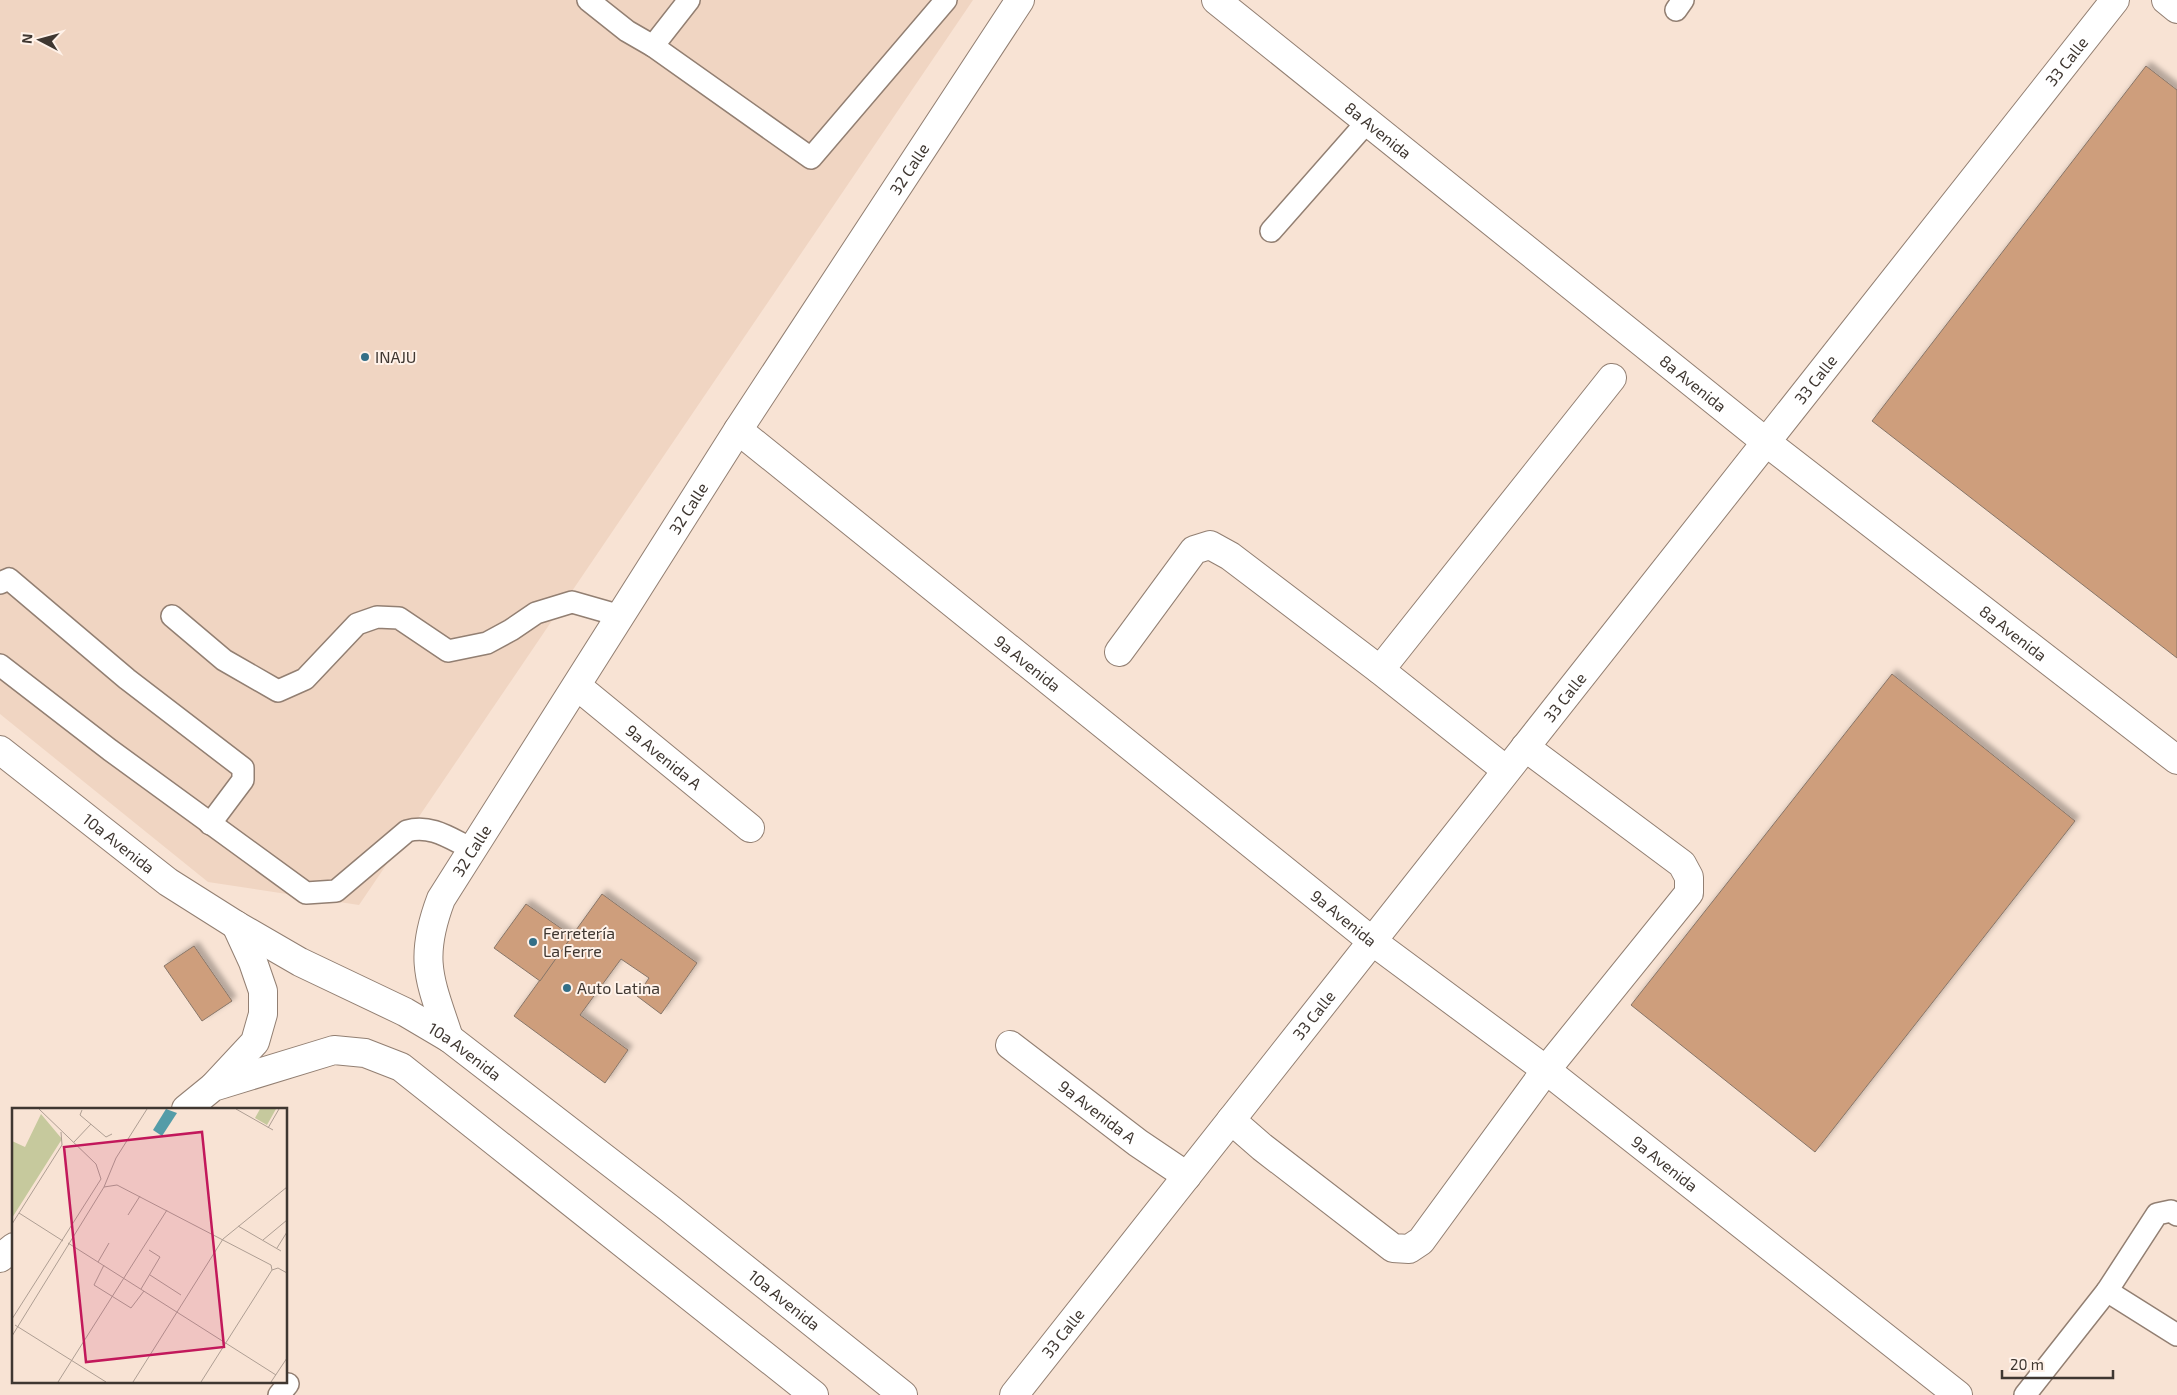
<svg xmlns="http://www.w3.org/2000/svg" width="2177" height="1395" viewBox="0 0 2177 1395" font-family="'Exo 2',sans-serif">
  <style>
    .built { fill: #f0d5c2 }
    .building { fill: #ce9e7b; stroke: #887669; filter: url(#shadow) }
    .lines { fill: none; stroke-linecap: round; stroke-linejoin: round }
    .lane-casing { stroke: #927f72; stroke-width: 24 }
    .street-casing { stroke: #927f72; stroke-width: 30 }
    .secondary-casing { stroke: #927f72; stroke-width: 30 }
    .lane { stroke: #fff; stroke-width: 21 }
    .street { stroke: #fff; stroke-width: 28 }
    .secondary { stroke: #fff; stroke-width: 28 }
    .poi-dot { fill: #346f87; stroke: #fff2e9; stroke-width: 2 }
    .labels { text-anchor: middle; stroke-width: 4; stroke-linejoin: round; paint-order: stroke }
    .street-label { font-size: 16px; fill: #3f3731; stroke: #fff2e9 }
    .poi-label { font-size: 16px; fill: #3f3731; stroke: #fff2e9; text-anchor: start }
    .inset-road { fill: none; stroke: #ae9e93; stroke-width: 1 }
    .view { fill: #c2185b; fill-opacity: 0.15; stroke: #c2185b; stroke-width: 2.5 }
    .inset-edge { fill: none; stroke: #3f3731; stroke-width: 2.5 }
  </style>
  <defs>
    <filter id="shadow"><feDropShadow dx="4.5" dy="-4.5" stdDeviation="2.5" flood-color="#0004"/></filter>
  </defs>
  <rect width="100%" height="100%" fill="#f8e3d4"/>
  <polygon class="built" points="0,0 973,0 359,905 208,882 0,714"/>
  <g class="building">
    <polygon points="2146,66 2177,90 2177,658 1872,421"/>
    <polygon points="1892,674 2075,821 1815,1152 1631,1005"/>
    <polygon points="602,894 697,963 661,1014 637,996 649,978 621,959 580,1015 628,1050 605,1083 514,1016"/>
    <polygon points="526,904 572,936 540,981 494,948"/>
    <polygon points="194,946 232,1001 202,1021 164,966"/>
  </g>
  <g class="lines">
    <defs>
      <g id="lane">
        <polyline points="588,0 627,31 653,46 689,0"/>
        <polyline points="1676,10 1683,0"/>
        <polyline points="653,46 811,158 946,0"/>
        <polyline points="1271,231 1367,122"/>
        <polyline points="0,583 9,579 127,679 243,768 243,780 210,824"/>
        <polyline points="172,616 224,660 278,691 305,679 357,624 377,617 399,618 448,651 487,643 511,630 536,613 572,602 621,616"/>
        <path d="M0,665L110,750L306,893L336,891L407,831C431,824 451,839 472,849"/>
        <polyline points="2107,1291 2157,1214 2171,1211 2177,1215"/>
        <polyline points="279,1395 288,1384"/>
        <polyline points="2025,1395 2107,1291 2177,1335"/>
      </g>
      <g id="street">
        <path id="s1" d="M1216,0L1766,442L2177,760"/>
        <polyline points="2166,0 2177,9"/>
        <path id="s2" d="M738,430L1372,941L1546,1070L1958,1395"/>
        <polyline points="1119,652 1194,550 1210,545 1230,556 1380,670 1506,770"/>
        <polyline points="1380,670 1612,378"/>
        <path id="s3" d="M577,686L750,828"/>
        <path id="s4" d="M449,1038C430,980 418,960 441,899L738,430L1020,0"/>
        <path id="s5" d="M1010,1045L1138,1143L1187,1176"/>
        <polyline points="1231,1120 1262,1147 1393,1248 1409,1249 1421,1241 1546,1070 1689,893 1689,877 1682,864 1525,747"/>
        <path id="s6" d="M1014,1395L2115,0"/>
      </g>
      <g id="secondary">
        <path id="s7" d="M0,750L168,882L236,925L300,962L405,1012L449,1038L669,1208L903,1395"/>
        <polyline points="214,1086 255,1042 263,1014 263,991 253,962 236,925"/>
        <polyline points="186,1109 213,1087 334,1050 365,1053 401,1067 814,1395"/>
        <polyline points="0,1258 14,1247"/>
      </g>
    </defs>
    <use href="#lane" class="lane-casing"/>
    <use href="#street" class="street-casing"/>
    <use href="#secondary" class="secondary-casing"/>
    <use href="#lane" class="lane"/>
    <use href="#street" class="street"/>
    <use href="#secondary" class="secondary"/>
  </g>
  <g class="poi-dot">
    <circle cx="365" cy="357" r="5"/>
    <circle cx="533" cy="942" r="5"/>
    <circle cx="567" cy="988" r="5"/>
  </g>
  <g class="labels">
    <g class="street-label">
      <text dy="6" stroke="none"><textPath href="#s6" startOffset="1699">33 Calle</textPath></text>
      <text dy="6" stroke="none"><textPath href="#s1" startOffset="208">8a Avenida</textPath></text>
      <text dy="6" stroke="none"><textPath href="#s4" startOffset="1011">32 Calle</textPath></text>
      <text dy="6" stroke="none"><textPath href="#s6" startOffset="1294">33 Calle</textPath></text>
      <text dy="6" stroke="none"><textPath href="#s1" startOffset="612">8a Avenida</textPath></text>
      <text dy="6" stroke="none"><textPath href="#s4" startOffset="606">32 Calle</textPath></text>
      <text dy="6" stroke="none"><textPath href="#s1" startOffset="1018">8a Avenida</textPath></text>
      <text dy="6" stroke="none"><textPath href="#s2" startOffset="372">9a Avenida</textPath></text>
      <text dy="6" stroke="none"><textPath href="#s6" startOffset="889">33 Calle</textPath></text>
      <text dy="6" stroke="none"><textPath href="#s3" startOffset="112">9a Avenida A</textPath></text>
      <text dy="6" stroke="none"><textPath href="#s7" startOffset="151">10a Avenida</textPath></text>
      <text dy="6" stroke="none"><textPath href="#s4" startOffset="201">32 Calle</textPath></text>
      <text dy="6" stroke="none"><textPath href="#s2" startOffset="778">9a Avenida</textPath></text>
      <text dy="6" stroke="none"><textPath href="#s6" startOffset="484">33 Calle</textPath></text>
      <text dy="6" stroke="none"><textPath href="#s7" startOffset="556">10a Avenida</textPath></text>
      <text dy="6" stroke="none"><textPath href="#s5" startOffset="110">9a Avenida A</textPath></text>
      <text dy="6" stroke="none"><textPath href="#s2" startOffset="1182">9a Avenida</textPath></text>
      <text dy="6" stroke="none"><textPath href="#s7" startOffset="961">10a Avenida</textPath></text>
      <text dy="6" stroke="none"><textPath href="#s6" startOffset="79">33 Calle</textPath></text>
    </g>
    <g class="poi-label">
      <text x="375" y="363">INAJU</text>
      <text x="543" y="939">Ferretería<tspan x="543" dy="18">La Ferre</tspan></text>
      <text x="577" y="994">Auto Latina</text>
    </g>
  </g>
  <g transform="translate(12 1108)">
    <rect width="275" height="275" fill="#f8e3d4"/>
    <path d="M248,1H264L255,17L243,10ZM29,6L50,31L0,110V33L13,39Z" fill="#c6c99d"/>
    <path d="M154,1L165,5L150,28L141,22Z" fill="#549ca8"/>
    <path class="inset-road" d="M224,1L261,22M70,2L68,7L94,29L100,26M256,20L267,1M62,34L79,16M92,79L105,77L259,157L260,162M7,105L51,133M116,107L128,88M0,116L50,37L49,24M226,118L269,143M251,132L275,112M56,135L264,267M265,140L275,124M86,154L97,135M92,157L82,177L119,200L132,183M260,162L266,160L275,165M138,167L169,187M129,181L148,149L137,142M0,211L89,71L84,56L27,1M3,217L94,274M0,228L92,79L104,50L135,1M46,274L155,102M121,274L211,131L275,79M189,274L260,162M259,274L275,250"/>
    <path class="view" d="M190,24L212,239L74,254L52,39Z"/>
    <rect width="275" height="275" class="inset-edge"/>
  </g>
  <g transform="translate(40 40) rotate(276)" stroke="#fff2e9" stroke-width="4" paint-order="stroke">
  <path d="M0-4L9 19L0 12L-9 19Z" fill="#3f3731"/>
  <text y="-8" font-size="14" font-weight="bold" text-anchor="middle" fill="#3f3731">N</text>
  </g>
  <path d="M2002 1370v8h111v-8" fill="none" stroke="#3f3731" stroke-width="2.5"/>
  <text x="2010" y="1370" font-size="15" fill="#3f3731" stroke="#fff2e9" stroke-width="4" paint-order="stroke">20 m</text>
</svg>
